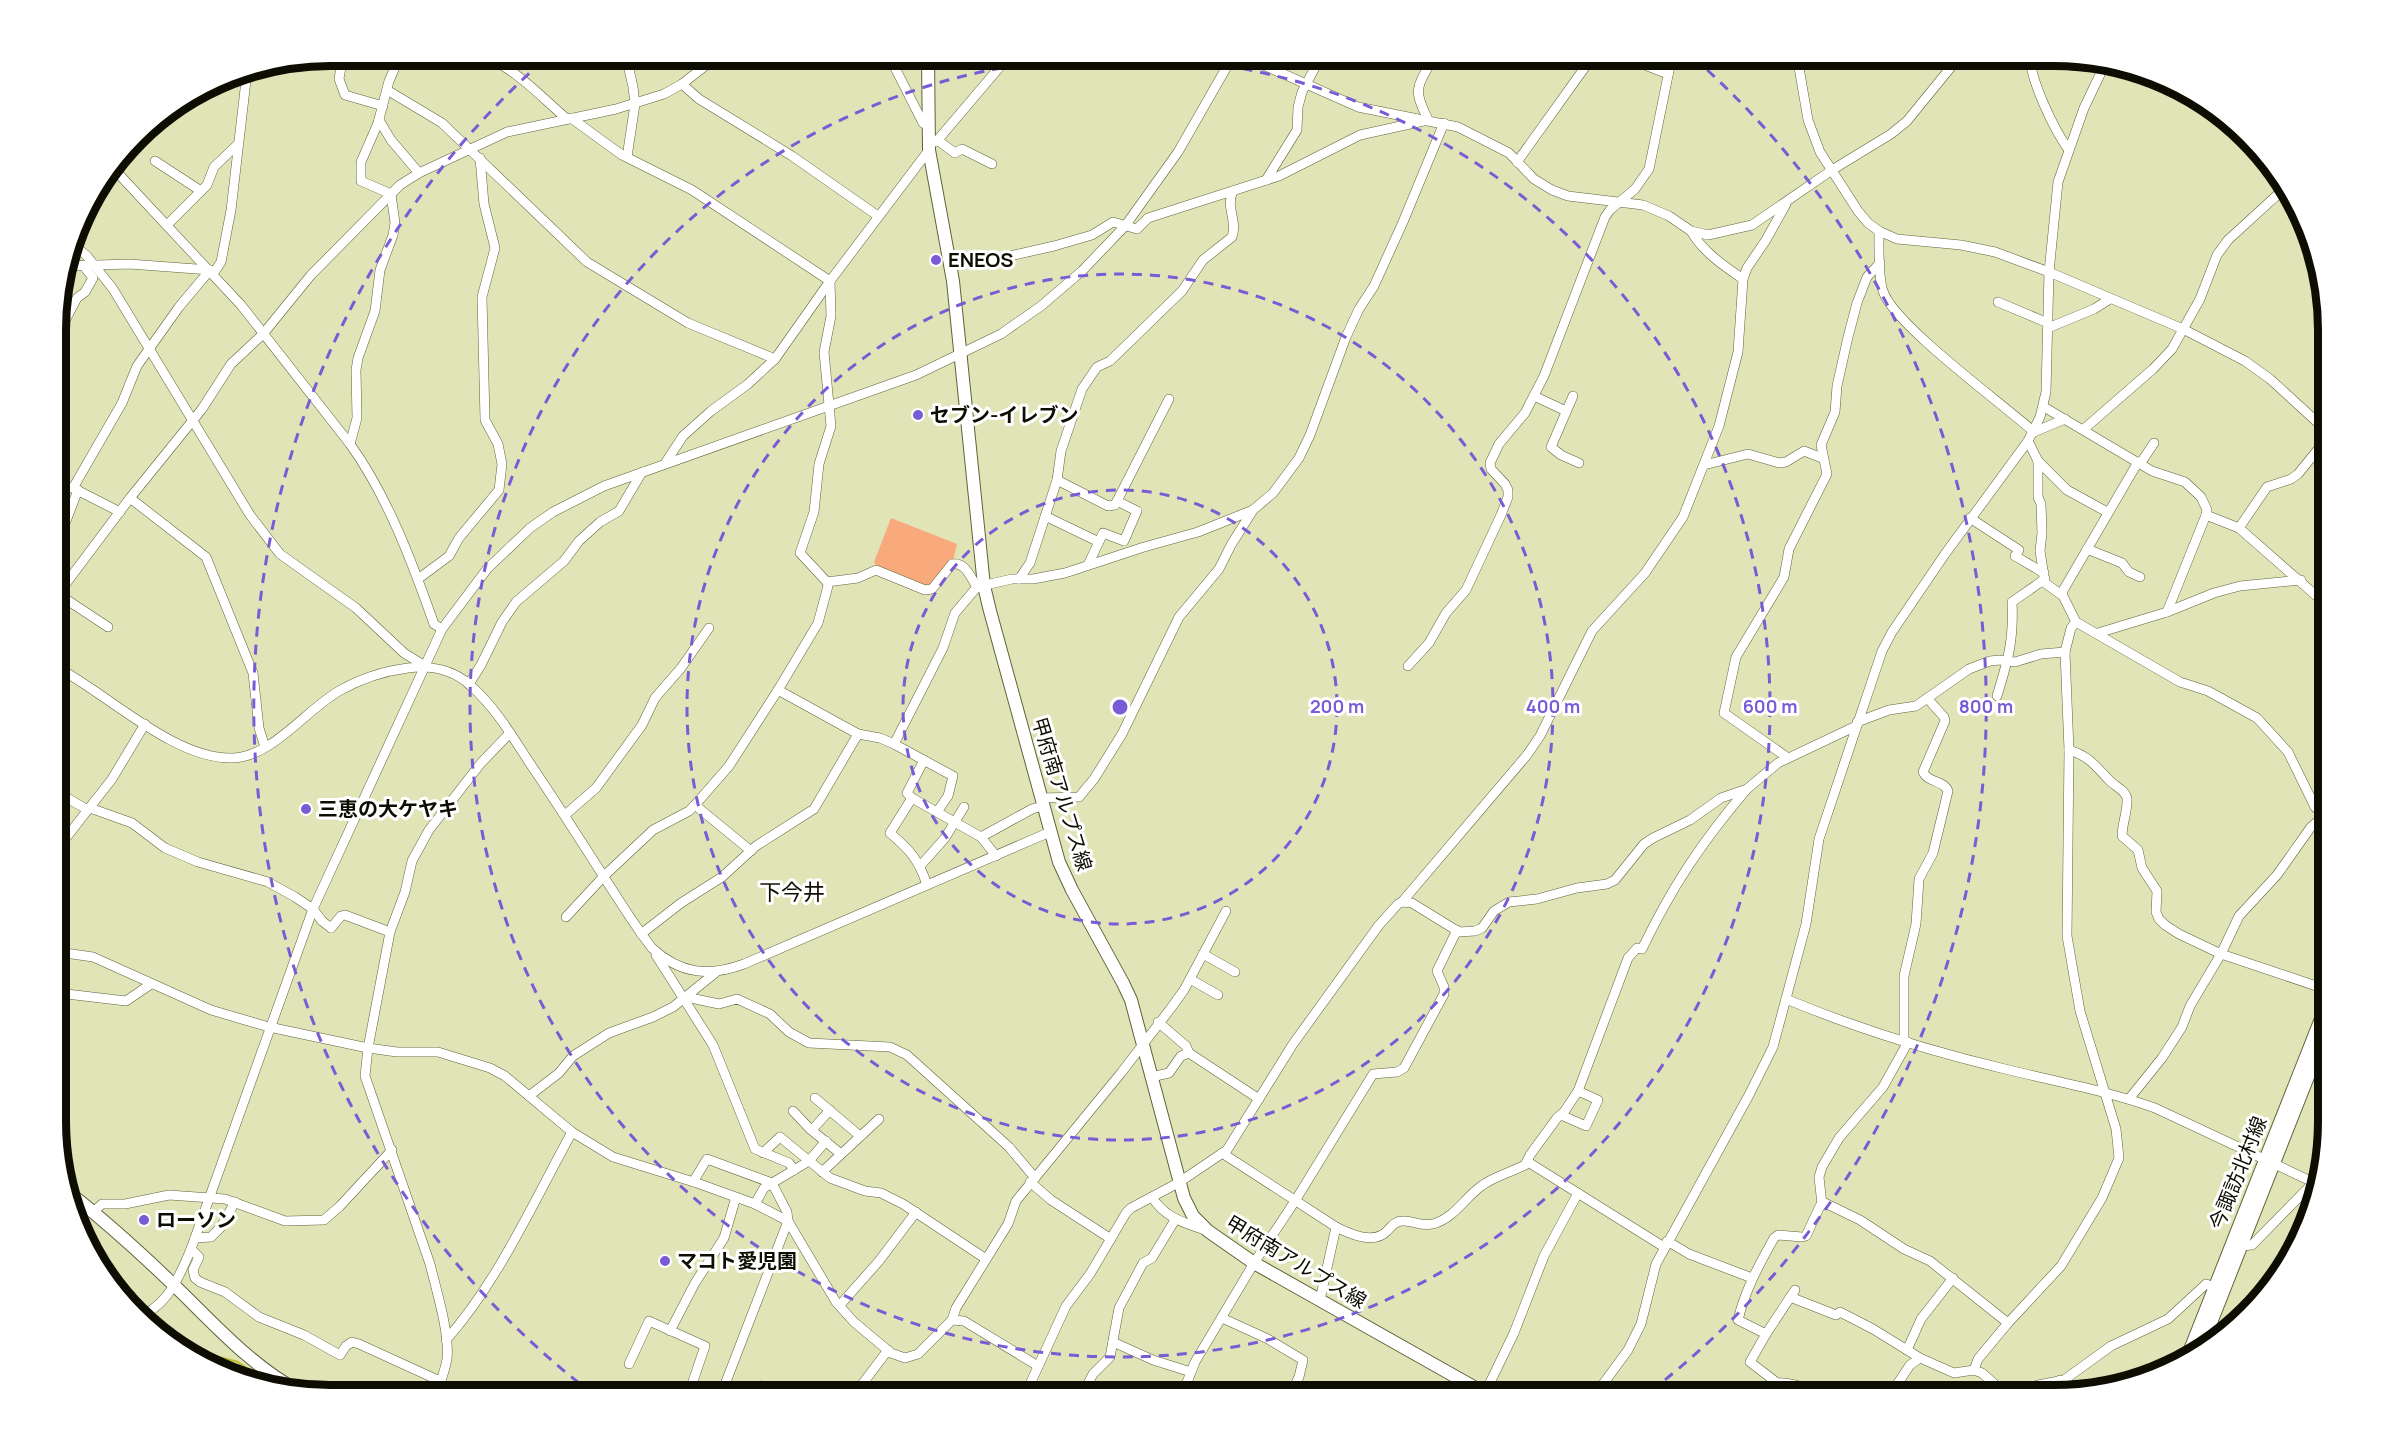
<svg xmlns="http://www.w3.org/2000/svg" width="2384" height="1451" viewBox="0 0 2384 1451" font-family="Manrope,'Noto Sans JP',sans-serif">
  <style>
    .green { fill: #f9aa7d }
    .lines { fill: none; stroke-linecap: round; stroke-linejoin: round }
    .stream { stroke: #bbbd2a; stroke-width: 2 }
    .minor-casing { stroke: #60623a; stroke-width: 10 }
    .major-casing { stroke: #60623a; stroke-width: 14 }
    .minor { stroke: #fff; stroke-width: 9 }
    .major { stroke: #fff; stroke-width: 12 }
    .ring { fill: none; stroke: #785bd5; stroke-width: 3; stroke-dasharray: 10 8 }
    .poi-dot { fill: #785bd5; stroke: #fff; stroke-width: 2 }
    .labels { text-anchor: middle; stroke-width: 6; stroke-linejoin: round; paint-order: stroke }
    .poi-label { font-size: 20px; font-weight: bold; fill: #0d0d01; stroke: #fff; text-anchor: start }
    .street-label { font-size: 20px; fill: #0d0d01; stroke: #fff }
    .quarter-label { font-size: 22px; fill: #0d0d01; stroke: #fff }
    .rim { fill: none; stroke: #0d0d01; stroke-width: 8 }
    .centre { fill: #785bd5; stroke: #fff; stroke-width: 3 }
    .ring-label { font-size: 18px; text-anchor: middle; font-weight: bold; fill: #785bd5; stroke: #fff; stroke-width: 6; stroke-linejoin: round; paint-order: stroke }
  </style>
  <rect width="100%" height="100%" fill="#e1e4b7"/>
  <g class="green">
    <polygon points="891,518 957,544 953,561 932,585 924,586 876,566 874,562"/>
    <polygon points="761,1380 774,1385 783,1393 781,1395 725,1395 730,1387 738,1385 748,1391"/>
  </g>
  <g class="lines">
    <polyline class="stream" points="179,1346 238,1362 275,1388"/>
    <defs>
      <g id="minor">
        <polyline points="334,56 342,61 339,79 345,95 383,106"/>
        <path d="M481,56C514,66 541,97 567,119"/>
        <polyline points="626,56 633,87 635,104 627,157"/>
        <polyline points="703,56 730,62 790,56"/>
        <polyline points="889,56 923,123 927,125"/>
        <polyline points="1243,56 1358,107 1458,127 1509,153 1534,179 1552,190 1568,196 1643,205 1669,216 1691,231 1708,235 1752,225 1832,170 1891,134 1907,121 1960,56"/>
        <polyline points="1568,56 1587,64"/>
        <polyline points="1622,56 1668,74"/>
        <polyline points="1797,56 1808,120 1820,152 1858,211 1868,223 1879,231 1897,239 1961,245 1995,252 2049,272 2183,329 2245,361 2270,379 2328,432"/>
        <path d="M2030,56C2030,80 2054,129 2068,149"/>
        <polyline points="682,84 699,99 792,156 878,216"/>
        <polyline points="387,90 442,123 587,262 688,323 775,359"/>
        <polyline points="379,120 391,140 419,173"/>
        <polyline points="931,141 940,142 955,153 962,149 992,164"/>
        <polyline points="936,142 1009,56"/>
        <polyline points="155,161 201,191"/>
        <polyline points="1517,162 1593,56"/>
        <path d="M114,169L241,305L350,444C388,497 412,562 434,624L442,629"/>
        <polyline points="1266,180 1297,130 1298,107 1302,92 1321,56"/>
        <polyline points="167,225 207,185 214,167 238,144"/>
        <path d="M1691,231C1703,252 1724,266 1743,279"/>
        <path d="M1879,231C1879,247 1878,277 1883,291C1893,324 2003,404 2034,432L2065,419"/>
        <polyline points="73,244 87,256 113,289 250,515 280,554 356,608 404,653 425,666"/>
        <path d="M950,265L1001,258L1054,246L1092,235L1113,222L1137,229L1148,218L1279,176L1360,135L1428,120C1424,110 1416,97 1419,87C1421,76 1430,67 1433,56"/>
        <polyline points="66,266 129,264 210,270"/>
        <polyline points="213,274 221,262 231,210 247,72"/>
        <polyline points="1998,302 2048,323"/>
        <polyline points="2048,328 2094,309 2110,299"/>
        <polyline points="58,334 77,298 85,292 93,278 83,265"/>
        <polyline points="1534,396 1566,411"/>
        <polyline points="1573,396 1551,447 1561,455 1579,463"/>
        <polyline points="2044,407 2152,471 2185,482 2201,497 2207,510 2206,515 2167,612"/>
        <polyline points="2084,429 2153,369 2172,349 2200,299 2217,255 2228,240 2287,186"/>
        <polyline points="2028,441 2038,461 2038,497 2041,504 2042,533 2040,551 2045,583 2063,596 2076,622 2180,682 2208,691 2257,718 2288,752 2315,807 2328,819"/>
        <polyline points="350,444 357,418 356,370 358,358 375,311 380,270 393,235 395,223 391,194 361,181 361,162 378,123 389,81 400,56"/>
        <polyline points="2038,461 2067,490 2107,512"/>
        <polyline points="666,462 683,436 711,411 748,384 775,359 830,281 929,150"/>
        <polyline points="2140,464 2154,443"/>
        <polyline points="1704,465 1748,454 1779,463 1786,462 1804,451 1822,458"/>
        <polyline points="1057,480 1108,506 1115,505 1169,399"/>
        <polyline points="58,486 73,488 120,512"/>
        <polyline points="73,488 122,403 137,366 179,307 210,270"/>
        <polyline points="130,498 206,557 253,673 259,728 265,747"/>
        <polyline points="2206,515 2239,528 2328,606"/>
        <polyline points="1045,516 1099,542"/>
        <polyline points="1970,518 2019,550 2015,556 2044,573"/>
        <polyline points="66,521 78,490"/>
        <polyline points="2239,528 2267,487 2291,479 2298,474 2328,437"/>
        <polyline points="2087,549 2122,563 2129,572 2140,577"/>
        <polyline points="1088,565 1103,533 1124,541 1137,511 1117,501"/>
        <polyline points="418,579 449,556 459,538 499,490 502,464 498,444 485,420 482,297 495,248 484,204 480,158"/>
        <path d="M1019,579L1030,563L1057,480L1061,451L1082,389L1097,367L1110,361L1182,291L1203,260L1232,237C1238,221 1225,207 1233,191"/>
        <path d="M827,582L858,578L876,570L925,590L932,589L952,564C965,561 971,578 977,587L1012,579H1033L1065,573L1144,547L1198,532L1253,510L1273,493L1299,458L1310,435L1346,337L1359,309L1374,286L1403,222L1444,123"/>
        <polyline points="58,594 130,498 202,409 231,364 263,334 311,275 400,185 419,173 507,132 616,109 664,94 682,84 718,56"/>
        <polyline points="58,594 108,627"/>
        <polyline points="2061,594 2138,462"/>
        <polyline points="2098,633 2167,612 2214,593 2240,586 2301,580"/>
        <polyline points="1408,666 1429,643 1446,613 1466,590 1501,515 1508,497 1508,490 1505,484 1491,469 1490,463 1499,444 1525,413 1544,376 1605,217 1610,210 1635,189 1649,169 1672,56"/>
        <path d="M58,668C109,695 175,760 233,758C272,757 307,709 339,691C360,679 384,671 408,668C431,665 454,670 471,686C495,707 512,736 529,762C557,803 584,846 611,888C624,908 637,929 652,948C680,974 709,977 744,964L1050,832"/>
        <polyline points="469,684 481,665 502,622 516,602 564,561 579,541 600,522 619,511 642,472"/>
        <polyline points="778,690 858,734 880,738 894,744 953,776 948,796 937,812"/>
        <path d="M1997,696C2008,660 2014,640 2012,602L2045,579"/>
        <polyline points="1857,722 1889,710 1916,706 1969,669 1990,661 1999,660 2015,662 2041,654 2065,652"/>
        <polyline points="894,744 943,648 955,613 977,587"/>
        <path d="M2069,750C2091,757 2095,766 2110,781C2116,787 2125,790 2127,798C2128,810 2122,824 2122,836L2138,850L2142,868L2157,891L2156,912L2159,919L2165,925L2179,934L2221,954L2328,990"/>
        <polyline points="1788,758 1724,713 1736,657 1784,577 1789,549 1827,474 1821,445 1835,412 1837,386 1848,337 1857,303 1867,277 1880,263"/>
        <polyline points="924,760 907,793 912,798 981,837 996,856"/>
        <polyline points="58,793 88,810"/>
        <path d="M912,798L890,833C910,850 919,860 927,885"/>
        <polyline points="1041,798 1079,797 1094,779 1122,734 1179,617 1219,569 1231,545 1253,510"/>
        <polyline points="695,805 751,851"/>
        <polyline points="90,808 132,823 165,848 198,862 268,882 295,897 313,909 322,921 331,928 341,916 345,915 390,932"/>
        <polyline points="565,815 596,788 642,725 655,698 681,668 709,628"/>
        <polyline points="981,837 1032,809 1043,806"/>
        <polyline points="58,848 112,779 145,724"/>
        <polyline points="921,865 945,838 964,807"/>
        <polyline points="1402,902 1527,755 1540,736 1592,631 1645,573 1683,517 1719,426 1738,352 1743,279 1747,268 1766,240 1786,204"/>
        <polyline points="566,917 604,876 653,830 689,811 695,805 729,766 778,690 818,623 828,586 827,582 800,553 814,512 819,464 831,426 824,352 831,316 830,281 692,190 622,155 571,118"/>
        <polyline points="641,934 681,903 722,877 756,846 814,809 858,734"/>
        <polyline points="58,952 93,957 211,1010 269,1027 368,1048 397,1052 438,1052 490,1068 505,1076 572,1132 613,1157 697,1183 755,1204 788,1221 836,1302 854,1322 891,1353 905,1358 918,1354 952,1320 964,1321 1038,1366"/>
        <polyline points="1203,954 1235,972"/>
        <polyline points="656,955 713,1045 755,1149 789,1163 794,1170"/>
        <polyline points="1190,979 1218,995"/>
        <polyline points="58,993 126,1001 151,984"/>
        <polyline points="686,997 719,1004 737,999 770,1014 789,1032 809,1043 890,1047 907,1055 1009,1147 1035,1178"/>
        <path d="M1786,999C1858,1029 1933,1052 2009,1070C2058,1082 2107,1091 2155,1108L2315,1183"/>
        <polyline points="1158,1022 1186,1046 1189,1053 1259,1099"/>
        <path d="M1904,1041V976L1916,924L1919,879L1933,853L1948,791C1944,780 1928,783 1923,772L1945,721L1944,717L1927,698"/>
        <polyline points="1151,1077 1169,1073 1181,1056 1189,1053"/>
        <polyline points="529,1096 559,1073 573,1056 609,1033 653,1017 673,1007 715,973"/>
        <polyline points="815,1098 860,1136"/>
        <polyline points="2129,1099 2162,1058 2182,1027 2190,1006 2221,954 2239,916 2277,875 2311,827 2328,812"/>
        <polyline points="793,1111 810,1129 841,1154"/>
        <polyline points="1561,1115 1586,1126 1598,1100 1578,1091"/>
        <polyline points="812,1130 830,1110"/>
        <polyline points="763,1153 780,1137 830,1178 865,1191 881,1193 903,1204 986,1259"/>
        <path d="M1222,1153L1336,1227C1350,1234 1374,1245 1387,1231C1391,1227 1395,1221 1402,1221C1413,1220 1421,1227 1433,1224C1454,1218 1464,1199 1480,1187C1494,1176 1510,1173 1525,1165L1530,1155L1557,1118L1564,1112L1578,1091L1628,958L1637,948L1642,949C1672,887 1701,843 1746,790"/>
        <polyline points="1528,1162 1664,1247"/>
        <polyline points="822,1172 879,1119"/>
        <polyline points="693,1182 707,1159 772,1183 787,1212 788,1221 724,1387"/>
        <polyline points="1030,1182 1051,1200 1111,1239"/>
        <path d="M1152,1197C1164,1217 1184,1223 1205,1230"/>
        <polyline points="755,1204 764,1188 809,1161 826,1141"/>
        <polyline points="1822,1205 1819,1177 1822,1167 1839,1138 1883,1087 1908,1042"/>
        <polyline points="93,1212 102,1204 125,1204 169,1195 225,1199 285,1221 324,1220 340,1206 392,1150"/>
        <polyline points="195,1238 211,1237 221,1227 235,1202"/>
        <polyline points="1667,1241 1689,1254 1752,1278"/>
        <polyline points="2241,1246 2252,1245 2314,1182"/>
        <polyline points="191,1249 199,1257 193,1270 195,1278 200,1282 225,1292 259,1317 304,1335 340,1355 346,1346 352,1342 359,1344 440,1381"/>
        <polyline points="1790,1297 1836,1315 1840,1312 1873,1329 1920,1358 1954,1373 1974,1370 1982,1373 2007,1395"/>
        <polyline points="1320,1300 1336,1227"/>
        <polyline points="840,1305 879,1261 916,1212"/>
        <path d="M145,1314C171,1300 180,1274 191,1249L313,909L442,629L487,569L530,528L553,512L604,486L916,375L1001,334L1041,306L1082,271L1125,226L1178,152L1233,56"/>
        <polyline points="1222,1318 1268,1339 1303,1360 1299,1377 1290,1395"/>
        <polyline points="952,1320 956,1308 1008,1224 1016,1201 1121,1073 1171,1008 1184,990 1226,911"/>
        <polyline points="670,1331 695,1283 724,1238 736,1197"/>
        <polyline points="1766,1334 1795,1290"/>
        <path d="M446,1340C498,1282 534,1201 572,1132"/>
        <polyline points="1113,1342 1153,1360 1191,1372"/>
        <polyline points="1907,1350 1921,1319 1953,1278"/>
        <polyline points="629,1364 649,1321 705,1346 691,1387"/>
        <polyline points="1974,1370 1978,1359 2008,1323 2061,1266 2102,1198 2119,1158 2116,1129 2080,1011 2067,936 2069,750 2065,652 2071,628 2076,622"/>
        <polyline points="2060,1380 2084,1391"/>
        <path d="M1776,1382L1750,1362L1766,1334L1738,1320C1745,1290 1759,1265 1774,1238L1778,1235L1802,1237L1806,1236L1820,1206L1825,1203L1860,1220L1904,1249L1930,1261L2008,1323"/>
        <polyline points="1031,1385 1046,1395"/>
        <polyline points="1485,1393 1514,1333 1544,1256 1578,1193"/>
        <path d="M436,1395C440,1383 445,1371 447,1359C450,1334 436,1289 430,1264L365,1076L368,1048L390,932L405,892L412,861L429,830L481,763L510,733"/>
        <polyline points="854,1395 888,1350"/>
        <polyline points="1025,1395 1066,1306 1090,1274 1126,1213 1131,1208 1178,1183 1227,1150 1293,1044 1379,925 1398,904 1402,902 1412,903 1459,932 1475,931 1482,928 1494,911 1509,902 1537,899 1577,888 1607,884 1615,880 1644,844 1653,838 1690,820 1721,798 1747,789 1778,763 1856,726"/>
        <polyline points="1082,1395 1093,1374 1110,1357 1119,1308 1143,1263 1152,1258 1175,1220"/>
        <polyline points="1182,1395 1195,1362 1254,1263 1295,1201 1373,1074 1397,1072 1404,1068 1444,994 1444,987 1437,971 1457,930"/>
        <polyline points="1595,1395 1628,1350 1641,1324 1656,1264 1749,1095 1773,1047 1806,924 1819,839 1882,651 1892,632 1945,554 2028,441 2040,417 2046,392 2049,272 2058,182 2084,108 2106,62"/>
        <path d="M1764,1395C1767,1390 1768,1386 1773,1384C1785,1379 1814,1391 1827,1395"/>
        <polyline points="1890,1395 1910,1365 1920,1358"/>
        <polyline points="2030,1395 2038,1385 2064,1380 2111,1346 2168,1319 2206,1284 2214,1287"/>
      </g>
      <g id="major">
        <polyline points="928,56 929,150 953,281 984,586 990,611 1059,862 1072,890 1123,983 1131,1000 1184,1198 1193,1216 1208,1231 1254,1263 1488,1395"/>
        <path d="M72,1195C110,1225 145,1257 180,1291C217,1327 253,1367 300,1392"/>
        <polyline points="2199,1353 2328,1026"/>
        <polyline points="2186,1360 2328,1001"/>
      </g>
    </defs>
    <use href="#minor" class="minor-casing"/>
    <use href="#major" class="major-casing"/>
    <use href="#minor" class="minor"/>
    <use href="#major" class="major"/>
  </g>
  <g class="ring">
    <circle cx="1120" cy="707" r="217"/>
    <circle cx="1120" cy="707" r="433"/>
    <circle cx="1120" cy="707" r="650"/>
    <path d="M593 1394A866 866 0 0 1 546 58M1694 58A866 866 0 0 1 1647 1394"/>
  </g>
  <g class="poi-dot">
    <circle cx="936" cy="260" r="6"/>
    <circle cx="918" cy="415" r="6"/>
    <circle cx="306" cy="809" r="6"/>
    <circle cx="144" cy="1220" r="6"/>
    <circle cx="665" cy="1261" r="6"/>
  </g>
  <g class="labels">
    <g class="poi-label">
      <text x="948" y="267">ENEOS</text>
      <text x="930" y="422">セブン-イレブン</text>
      <text x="318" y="816">三恵の大ケヤキ</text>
      <text x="156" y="1227">ローソン</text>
      <text x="677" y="1268">マコト愛児園</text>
    </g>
    <g class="street-label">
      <text transform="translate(1062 794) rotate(73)" y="7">甲府南アルプス線</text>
      <text transform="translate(2238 1173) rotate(-68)" y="7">今諏訪北村線</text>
      <text transform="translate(1296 1262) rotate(31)" y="7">甲府南アルプス線</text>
    </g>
    <g class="quarter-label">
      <text x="792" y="900">下今井</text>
    </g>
  </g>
  <path d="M0 0H2384V1451H0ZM330 66H2054A264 264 0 0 1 2318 330V1121A264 264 0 0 1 2054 1385H330A264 264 0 0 1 66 1121V330A264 264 0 0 1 330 66Z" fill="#fff" fill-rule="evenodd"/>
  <path class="rim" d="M330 66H2054A264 264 0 0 1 2318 330V1121A264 264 0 0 1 2054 1385H330A264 264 0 0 1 66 1121V330A264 264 0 0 1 330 66Z"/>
  <circle cx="1120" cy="707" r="9" class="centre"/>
  <g class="ring-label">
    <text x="1337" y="713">200 m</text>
    <text x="1553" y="713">400 m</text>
    <text x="1770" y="713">600 m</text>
    <text x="1986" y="713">800 m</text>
  </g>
</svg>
